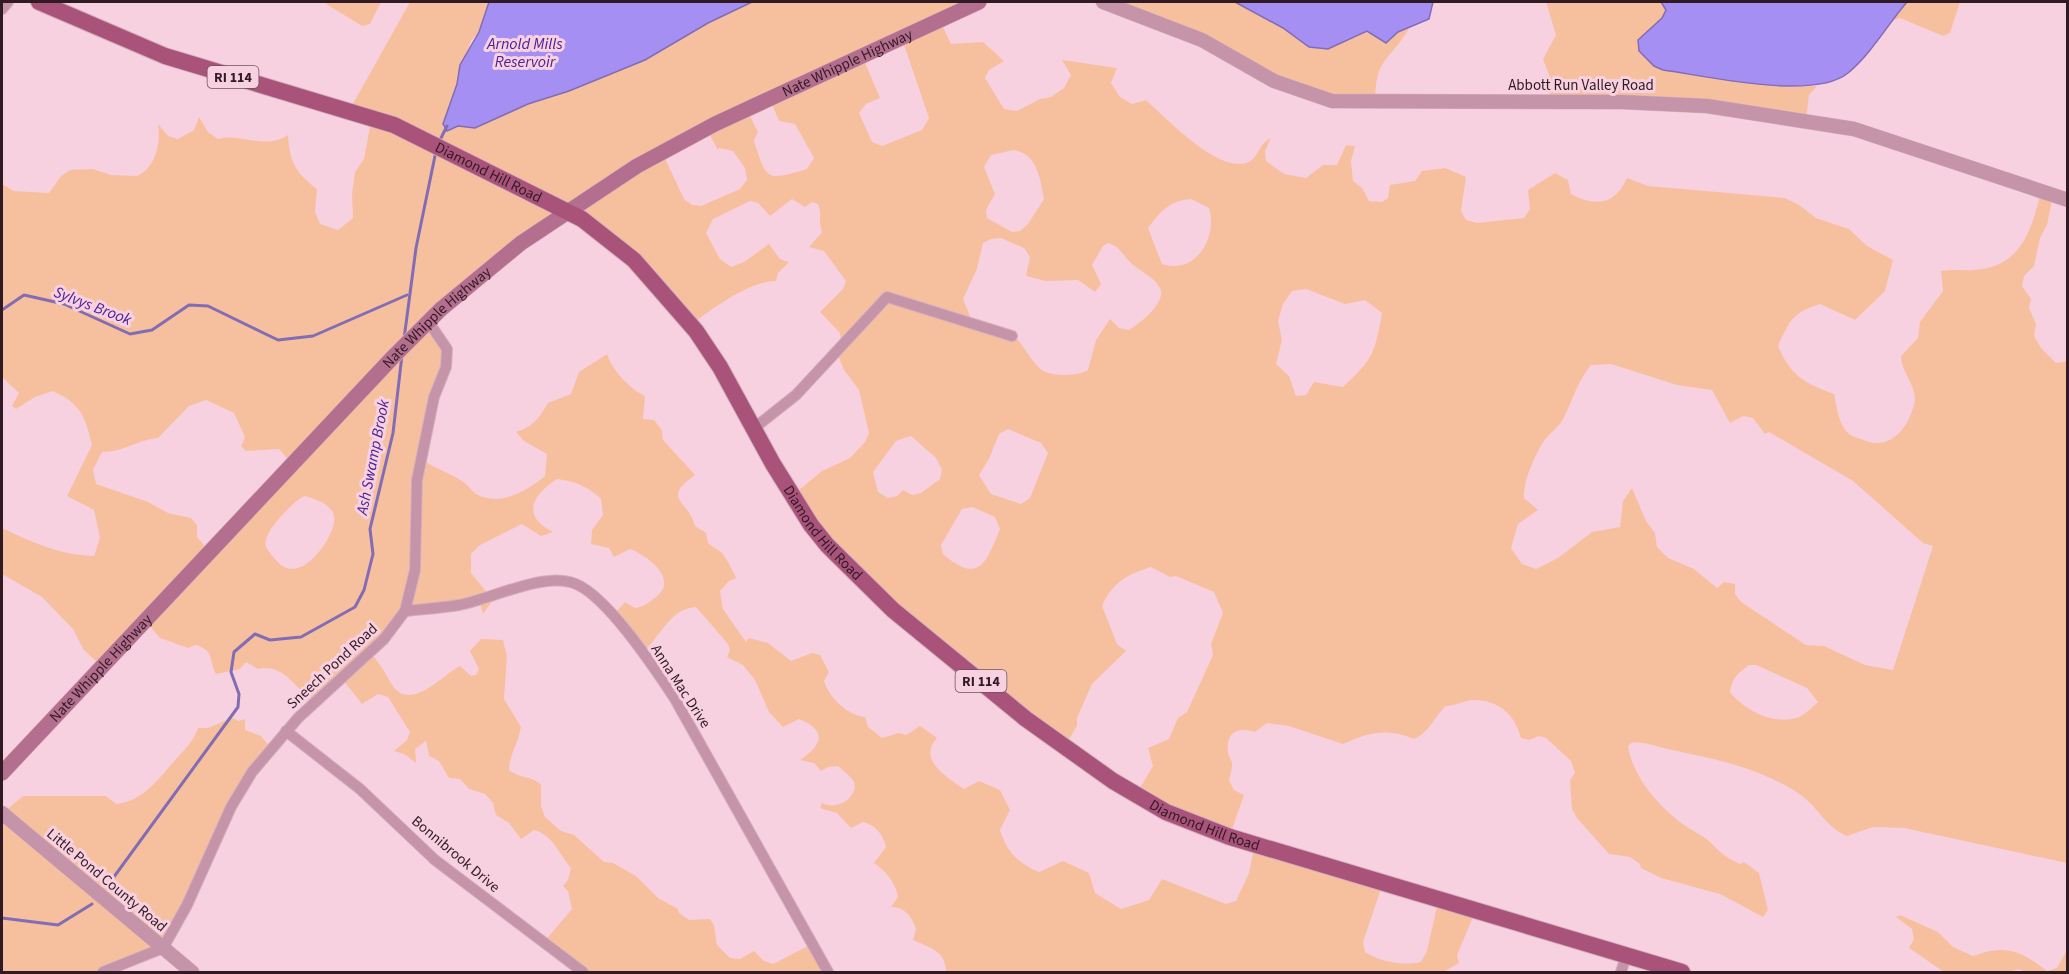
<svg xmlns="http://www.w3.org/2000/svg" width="2069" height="974" viewBox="0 0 2069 974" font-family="'Source Sans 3',sans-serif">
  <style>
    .green { fill: #f6c09f; fill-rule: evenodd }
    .water { fill: #a58ff2; stroke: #826cb4; stroke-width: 1.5 }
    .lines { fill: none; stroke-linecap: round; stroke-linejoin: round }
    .stream { stroke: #826cb4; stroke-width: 3 }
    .minor-casing { stroke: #d4b0bf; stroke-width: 12 }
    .tertiary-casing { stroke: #d4b0bf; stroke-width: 15 }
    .secondary-casing { stroke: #d4b0bf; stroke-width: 16 }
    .primary-casing { stroke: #d4b0bf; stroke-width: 18 }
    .minor { stroke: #c594a8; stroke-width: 10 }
    .tertiary { stroke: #c594a8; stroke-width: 14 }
    .secondary { stroke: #b56f8e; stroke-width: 15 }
    .primary { stroke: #a9537b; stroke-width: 16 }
    .labels { text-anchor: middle; stroke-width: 6; stroke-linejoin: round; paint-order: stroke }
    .shield { fill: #f8d1e1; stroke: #6d515d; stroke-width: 1.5 }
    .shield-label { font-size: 14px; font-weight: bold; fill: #311a24 }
    .street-label { font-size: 15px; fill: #311a24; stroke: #f8d1e1 }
    .water-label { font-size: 16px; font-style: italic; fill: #4b2295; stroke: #f8d1e1 }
  </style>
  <rect width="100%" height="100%" fill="#f8d1e1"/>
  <g class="green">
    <polygon points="323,2 381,2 370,24 362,26"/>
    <path d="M410,2H489L479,32L471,41L443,124L454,129L458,126L475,128L528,104L569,91L645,60L712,21L752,2H985L943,27L951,44L983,42L1004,61L989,70L985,78L1004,109L1017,111L1040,99L1051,97L1064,88L1071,75L1062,60L1117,68L1111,83L1120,97L1132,104L1146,100C1166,118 1217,172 1246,163C1258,160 1258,144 1271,138L1265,151L1266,161L1284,174L1306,178L1323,165H1337L1346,145L1355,146L1351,161L1353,181L1362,188L1369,201L1382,202L1388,198L1390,185L1415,181L1422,171L1445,168L1466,177L1461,211L1466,220L1477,223L1524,218L1530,209L1528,190L1555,173L1568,180L1571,194C1596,207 1615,205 1627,178L1648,186L1785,198L1799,205L1816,218L1849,229L1867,246L1893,260L1885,291L1855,320L1820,304C1792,313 1790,320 1778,346C1791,376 1804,383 1834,394C1837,407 1838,423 1848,433C1851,436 1857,438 1861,439C1888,452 1907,431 1914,405C1919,388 1901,373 1901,356L1918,338L1920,322L1943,291L1941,271C1952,269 1963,271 1974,270C2021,267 2031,231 2041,192L2053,195L2047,225L2040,238L2034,266L2024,276L2022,286L2031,299L2029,308L2036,324L2034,336L2041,348L2056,363L2067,361V863L1904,828L1873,827L1847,836C1827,828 1819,809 1802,796C1765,769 1712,758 1667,749C1655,746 1644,741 1631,743L1628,746C1633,778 1660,808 1687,827C1694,832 1704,836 1710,842C1722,854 1724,856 1740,864L1744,862L1759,873L1768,910L1763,917L1720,894L1661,878L1641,868L1640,864L1630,857L1609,854L1577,818L1572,809L1570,780L1575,773L1571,761L1546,738L1539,736L1529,740L1521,738C1515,715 1499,700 1474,700C1464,700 1456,706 1446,706C1433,718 1430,732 1414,739C1387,728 1370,732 1343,744L1289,726L1267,723L1255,732C1238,727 1226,731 1228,752C1228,757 1233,760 1232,766C1232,770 1230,776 1229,780L1234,790L1244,795L1229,838L1137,793L1153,766L1148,748L1169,739L1178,718L1187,712L1213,655L1211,644L1223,613L1214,592L1176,576L1170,577L1151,567C1126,575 1113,582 1102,606L1117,644L1126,651L1092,684L1077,718V726L1066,744L892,610L794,494L822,471L850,458L865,442L869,433L859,390L844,370L837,353L842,346L840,333L820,312L843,289L846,281L824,251L809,247L822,232C818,222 822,213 818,204L812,202L805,207L792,199L770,216L758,203L750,201L713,219L706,233L720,259L731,267L744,262L769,244L780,259L789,262L778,273L776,281C753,280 712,308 694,323L569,211L430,322L447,351L421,458C434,469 449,472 462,481C467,484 471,490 476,494C500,507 527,491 545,476L547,454L524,441L516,432C534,426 539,418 548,403L571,394L579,372L607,354C612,370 630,389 645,396L643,419L654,420L662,430L663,440L695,475C660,500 689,500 695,526L706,533L708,543C713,547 717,549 721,552C724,554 735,574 736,578L729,581L720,591L723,609L746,642L749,638L768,643L791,661L812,653L820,655L829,672L824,681C828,696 848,716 865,717L868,727L882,738L898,733L906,735L920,726L937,738C917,760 947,777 964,789L979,781L1000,790L1010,810L1000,830C1007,852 1018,863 1039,872L1063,861L1089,873L1095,893L1121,909L1149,900L1162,879L1226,904L1236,901L1249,873L1254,848L1382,886L1363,942L1365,952C1381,962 1403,966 1421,962L1427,951L1438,902L1473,917L1457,955L1459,963L1443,972H946C946,951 930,948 913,940L916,929C912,917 905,907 891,907L898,897C896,883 885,870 874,863L886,847C883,835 876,825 863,822L851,828L837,813L820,808L822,803C839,812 861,794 853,780C849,775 842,770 838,766L828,767L821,771L814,763L800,760C822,745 828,731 799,719L783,727L769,712L755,680L743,665L727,657L730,650L728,644L696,607C670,609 662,634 645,650L612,616L625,602L635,608C644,607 649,602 656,597C679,579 648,556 630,549L614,557L609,548L591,544L592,530L603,515L601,499C587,486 575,481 557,479C532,495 521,516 553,532L541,536L522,524L480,545L471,554V573L493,600L483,614L480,604L409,613L372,655C380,664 385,672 391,683C409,714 441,676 460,666L471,676L476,675L479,669L470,651L481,639L503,640L507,656L504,699L521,727C518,744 510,753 509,770C520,779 532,775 541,785V806L545,817L561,831L574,835L604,862L613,863L636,876L658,898L678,909L679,913L689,920L710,919L714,925L717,945L730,958L740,959L754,951L764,961L773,964L812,944L828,972H583L543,943L572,909L568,891L563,886L568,880L571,868C559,854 553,835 534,830L521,839L509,823L496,815L493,803L485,794L469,789L460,779L449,778L439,761L429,756L426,741L415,749L416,763L404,754L394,751L407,740L410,732L388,697L378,694L362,704L343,680L314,706C298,689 283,663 258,669L246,662L240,669L216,674C208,660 216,652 196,645L188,648L160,638L147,623L103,668L83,649L73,629L42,597L2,574V528C32,542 60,555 94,556L100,538L94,510L67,496L92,445C85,416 81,404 53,391L35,397L16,409L12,406L19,393L2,377V184L14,191L49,193L61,176L70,170L93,169L111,175L137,176C156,168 161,142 158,124L168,136L178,139L194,130L199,117L208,132L218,139C242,132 263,151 288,135C290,163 295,172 317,189L315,212L320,224L338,230L353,218L352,193L355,172L364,159L371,121L350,109ZM903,42L929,118L922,130L882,146L872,142L859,113L866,104L880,98L863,58ZM771,102L779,121L795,124L814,158L807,169C766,181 767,181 754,141L758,132L748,112ZM707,130L718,150L719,148L733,151L745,168L747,180L740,189L701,206L692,205L684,199L663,154ZM1014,150C1038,154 1040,179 1044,199L1028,224L1020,231L1012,232L987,218L986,210L995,194L984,167L991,155ZM1191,199L1209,208C1218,237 1196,275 1162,264L1148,228C1161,211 1169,201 1191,199ZM1001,238L1024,248L1030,257L1026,276L1046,281L1078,280L1095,292L1101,284L1092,265L1103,246L1108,243C1121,247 1122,255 1132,264C1140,271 1154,277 1160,288C1167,303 1139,324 1129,330L1119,328L1110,319L1096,340L1088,370C1079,376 1052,377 1042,370C1035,366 1024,347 1018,340L976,331L963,299L977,269L983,243L991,239ZM1306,289L1345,304L1365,300L1382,313C1375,353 1373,359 1343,387L1314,382L1306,395L1296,396L1289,376L1276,364L1282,340L1278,321L1283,304L1292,291ZM1611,364L1677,385L1712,390L1730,423L1743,416L1753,418L1765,434L1769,432L1853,481L1923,543L1933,546L1893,670L1865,665L1824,646L1806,645L1741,602L1735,594V584L1724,582L1717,588L1694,569L1668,558L1657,547L1655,533L1646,521L1632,488L1623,501L1620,527L1592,532L1558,558L1536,569L1522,564L1511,548L1518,524L1538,510L1524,498C1523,481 1535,455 1544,441C1549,433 1559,428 1563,419C1573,400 1577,382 1591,365ZM206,400L234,413L245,437L241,446L246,451L279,449L293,465L210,552L197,537V525L191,518L168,513L148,502L96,484L93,470L102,452C124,452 137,440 158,438L189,406ZM1008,429L1041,443L1048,453L1030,498L1021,504L991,494L979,475L989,459L999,434ZM911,436L936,458L942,470L940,479L921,493L912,495L903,490L897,496L888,498L878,492L873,472L896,441ZM305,496C335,505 342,515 326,542C316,558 294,582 276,560C271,554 264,548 266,540C268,528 295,499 305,496ZM972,507L995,517L1000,529C986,563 979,585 943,554L941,545L962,509ZM1749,665H1756L1807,688L1818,702C1812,707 1806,714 1799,717C1775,726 1745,711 1730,692C1732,678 1738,673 1749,665Z"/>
    <path d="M1100,2H1235L1283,28L1309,47L1355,38L1367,31L1386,43L1398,32L1409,29C1387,64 1376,57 1375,102L1316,100L1225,53Z"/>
    <polygon points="1546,2 1661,2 1666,10 1662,18 1638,41 1654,66 1663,70 1789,87 1817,86 1809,95 1806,120 1751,112 1549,102 1549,75 1543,59 1556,35"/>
    <polygon points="1907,2 1960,2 1950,33 1943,36 1900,18 1891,21"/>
    <path d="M232,718L239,721L245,719V730L261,736L273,751L239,796L167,943L98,972H2V811L4,812L23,796H106L116,804C144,801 158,779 176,759C186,748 193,742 198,728H208Z"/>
    <path d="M1900,915L1938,932L1953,947L1973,956C2006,944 2020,950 2047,971L2057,968L2067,950V972H2025L2018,969L2009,972H1944L1909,948L1914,939L1912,929L1896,917Z"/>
  </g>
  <g class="water">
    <polygon points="489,2 752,2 708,23 645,60 569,91 528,104 475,128 458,126 447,131 443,124 457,84 460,65 479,32"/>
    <polygon points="1235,2 1433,2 1429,19 1398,32 1386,43 1367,31 1328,49 1309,47 1283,28"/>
    <path d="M1661,2H1907C1888,24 1871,54 1848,73C1814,101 1707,76 1663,70L1654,66L1639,51L1638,40L1662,18L1666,10Z"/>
  </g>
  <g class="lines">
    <g class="stream">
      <polyline points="439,142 447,126"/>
      <polyline points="2,310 24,295 64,304 130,334 152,330 189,305 208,306 278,340 313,336 407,295"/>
      <polyline points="404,339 416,248 436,151"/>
      <polyline points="108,885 238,707 239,694 231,672 234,652 255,634 270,640 301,637 355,607 364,590 373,554 370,529 393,433 402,355"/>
      <polyline points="2,918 58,925 92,904"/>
    </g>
    <defs>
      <g id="minor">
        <polyline points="2,9 8,2"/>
        <polyline points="753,429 796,395 887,297 1012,336"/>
        <path d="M405,611C423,609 442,608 459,605C491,599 539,574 570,582C603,589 656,670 675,699L828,972"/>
        <polyline points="286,731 360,789 435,860 583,972"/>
        <polyline points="103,972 163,948 187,905 231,807 252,772 298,718 384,639 405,611 415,570 417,480 434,397 446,367 447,349 428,321"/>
        <polyline points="1621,972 1626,956"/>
      </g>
      <g id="tertiary">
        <polyline points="1103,2 1202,40 1274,81 1332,101 1622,102 1707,106 1854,129 2068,200"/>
        <polyline points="2,813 192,972"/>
      </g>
      <g id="secondary">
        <path id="s1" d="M2,773L393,357L441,309L521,243L637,166L715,124L979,2"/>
      </g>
      <g id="primary">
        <path id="s2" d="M39,2L165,56L394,125L582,219L634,260L696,331L720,367L773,464L811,525L827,545L893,610L1026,719L1113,781L1166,812L1230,837L1682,972"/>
      </g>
    </defs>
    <use href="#minor" class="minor-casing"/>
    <use href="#tertiary" class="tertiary-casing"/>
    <use href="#secondary" class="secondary-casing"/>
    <use href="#primary" class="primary-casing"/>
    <use href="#minor" class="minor"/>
    <use href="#tertiary" class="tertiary"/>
    <use href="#secondary" class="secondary"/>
    <use href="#primary" class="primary"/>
  </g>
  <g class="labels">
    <g class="shield">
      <rect x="207.5" y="66" width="51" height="22" rx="4.5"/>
      <rect x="955.5" y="670" width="51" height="22" rx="4.5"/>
    </g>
    <g class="shield-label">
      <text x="233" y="82">RI 114</text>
      <text x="981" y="686">RI 114</text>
    </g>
    <g class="street-label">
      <text dy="5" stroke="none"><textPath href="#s1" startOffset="1116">Nate Whipple Highway</textPath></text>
      <text x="1581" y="90">Abbott Run Valley Road</text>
      <text dy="5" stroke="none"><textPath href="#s2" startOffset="482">Diamond Hill Road</textPath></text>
      <text dy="5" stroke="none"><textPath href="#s1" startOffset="630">Nate Whipple Highway</textPath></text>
      <text dy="5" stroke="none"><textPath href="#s2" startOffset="986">Diamond Hill Road</textPath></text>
      <text transform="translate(332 666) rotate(-43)" y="5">Sneech Pond Road</text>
      <text dy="5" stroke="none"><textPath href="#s1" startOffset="144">Nate Whipple Highway</textPath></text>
      <text transform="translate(681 686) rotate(57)" y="5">Anna Mac Drive</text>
      <text dy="5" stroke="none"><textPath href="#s2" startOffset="1472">Diamond Hill Road</textPath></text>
      <text transform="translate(456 854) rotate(40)" y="5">Bonnibrook Drive</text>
      <text transform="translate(107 880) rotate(40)" y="5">Little Pond County Road</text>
    </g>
    <g class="water-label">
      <text x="525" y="49">Arnold Mills<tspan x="525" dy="18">Reservoir</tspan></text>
      <text transform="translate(93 305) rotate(21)" y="6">Sylvys Brook</text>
      <text transform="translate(372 457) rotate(-79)" y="6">Ash Swamp Brook</text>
    </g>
  </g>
  <rect width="2069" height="974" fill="none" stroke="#311a24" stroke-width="6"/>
</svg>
